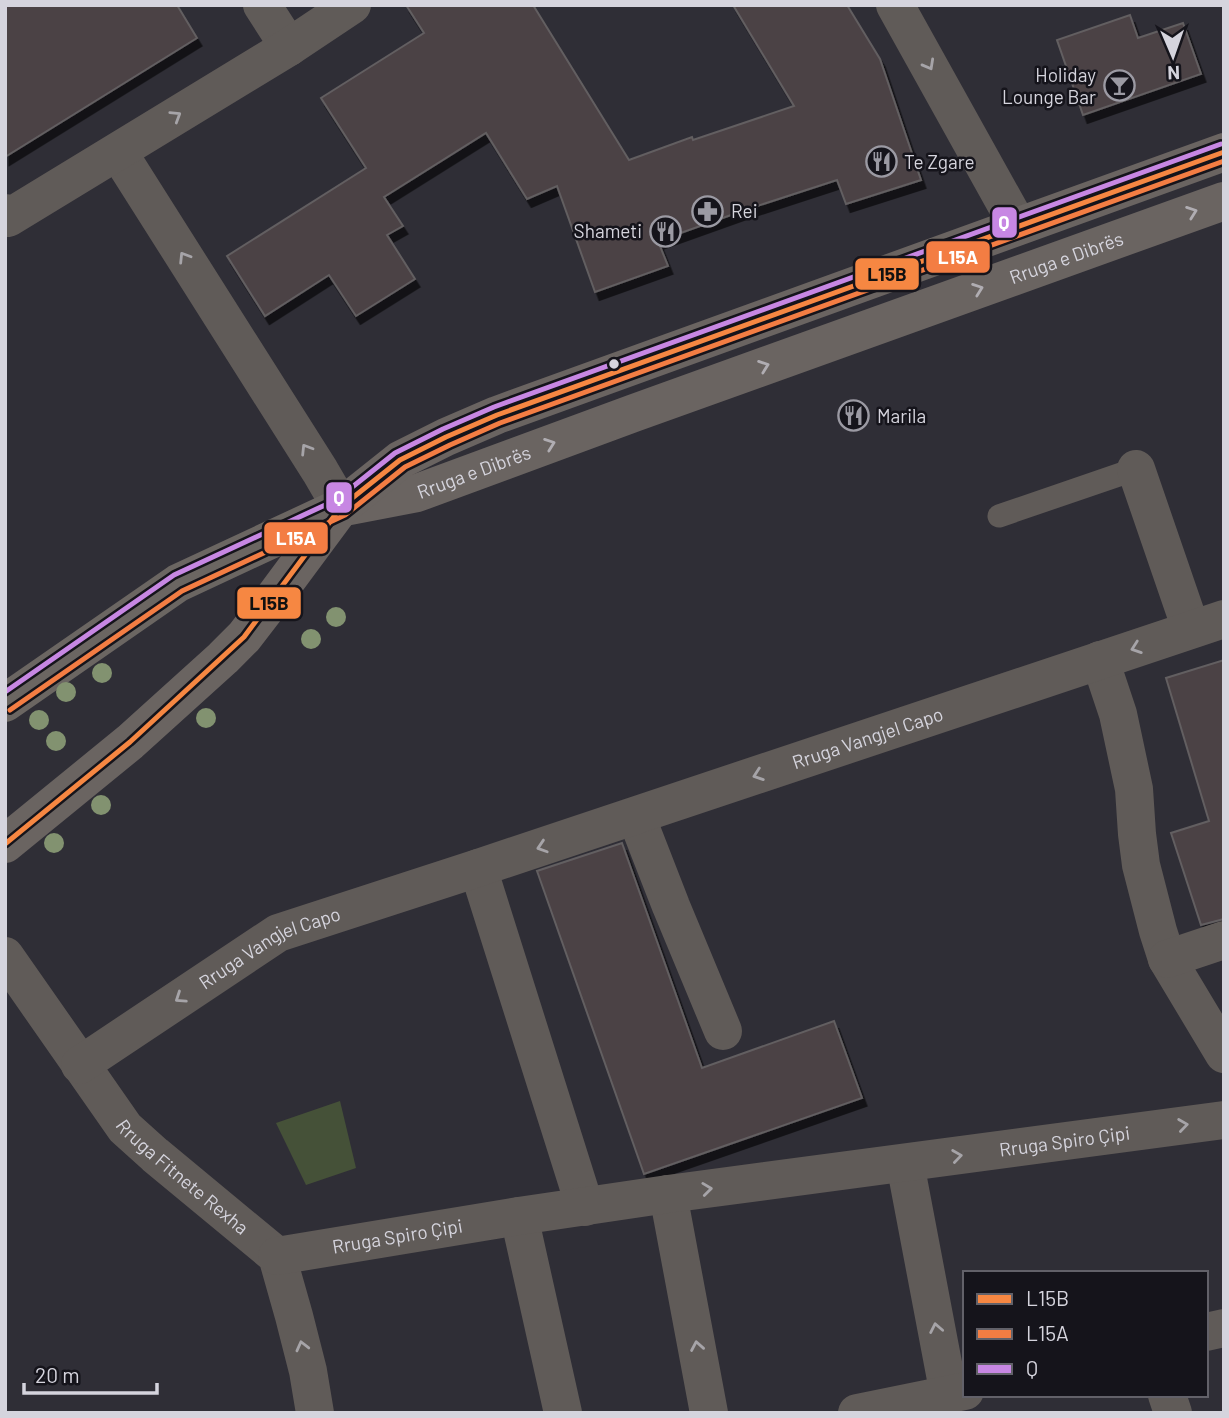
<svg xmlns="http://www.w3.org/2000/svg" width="1229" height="1418" viewBox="0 0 1229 1418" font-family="Barlow,sans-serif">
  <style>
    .green { fill: #455138 }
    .building { fill: #4c4245; stroke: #625e61; stroke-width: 2; filter: url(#shadow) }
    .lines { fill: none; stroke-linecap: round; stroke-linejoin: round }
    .service { stroke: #605b58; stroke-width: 23 }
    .minor { stroke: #605b58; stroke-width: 38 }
    .secondary { stroke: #6b6662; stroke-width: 38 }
    .primary { stroke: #6a6461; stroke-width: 38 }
    .bus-1-casing { stroke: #15141b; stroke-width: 10 }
    .bus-2-casing { stroke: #15141b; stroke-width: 10 }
    .bus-3-casing { stroke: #15141b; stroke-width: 10 }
    .bus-1 { stroke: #f68742; stroke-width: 5 }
    .bus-2 { stroke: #f37d43; stroke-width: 5 }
    .bus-3 { stroke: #c787e3; stroke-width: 5 }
    .tree { fill: #829270 }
    .oneway { stroke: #a6a4a8 }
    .oneway2 { stroke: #b0adb2 }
    .bus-dot { fill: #d5d4dd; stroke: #15141b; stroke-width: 2.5 }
    .labels { text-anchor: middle; stroke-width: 5; stroke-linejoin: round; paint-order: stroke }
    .poi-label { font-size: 19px; fill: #d5d4dd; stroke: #15141b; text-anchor: start }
    .street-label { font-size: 19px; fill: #d5d4dd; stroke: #15141b }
    .line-badge { stroke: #15141b; stroke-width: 2.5 }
    .badge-label { font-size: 19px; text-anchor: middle; font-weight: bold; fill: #fff }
    .pale-badge-label { font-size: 19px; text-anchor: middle; font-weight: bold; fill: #111 }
  </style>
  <defs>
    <filter id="shadow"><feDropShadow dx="4.5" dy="8" stdDeviation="0" flood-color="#0009"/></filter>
  </defs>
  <rect width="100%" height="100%" fill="#2f2e36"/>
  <polygon class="green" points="340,1101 356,1168 306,1185 276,1123"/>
  <g class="building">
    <polygon points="5,5 177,5 197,38 5,157"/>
    <polygon points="406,5 533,5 629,160 692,137 693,140 794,106 733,5 847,5 880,59 921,180 846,204 837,180 745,210 658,241 668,266 595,292 557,186 527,199 486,133 384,197 403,226 387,235 415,279 356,316 329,275 265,316 227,256 366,168 321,98 424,33"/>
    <polygon points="1130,15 1138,38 1183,23 1201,74 1083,115 1057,40"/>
    <polygon points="1224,660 1224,919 1201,925 1171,833 1209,821 1166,678"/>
    <polygon points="622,843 702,1068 834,1021 862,1098 644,1174 537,871"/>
  </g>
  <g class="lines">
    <polyline class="service" points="999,516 1136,469"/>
    <g class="minor">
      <polyline points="262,5 289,47"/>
      <polyline points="895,5 1018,226"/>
      <polyline points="118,152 320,471 341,507"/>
      <polyline points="5,213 8,218 289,47 352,5"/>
      <polyline points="1136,469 1191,629"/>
      <polyline points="1100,660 1118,714 1134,789 1137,834 1141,865 1158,931 1167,959 1224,1054"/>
      <polyline points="636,816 671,906 723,1031"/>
      <polyline points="478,868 585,1207"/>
      <path id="s1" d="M5,956L125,1128L155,1155L277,1256L294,1316L308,1371L315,1413"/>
      <polyline points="1167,959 1224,940"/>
      <path id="s2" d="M80,1065L278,933L478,868L1224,619"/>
      <polyline points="905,1163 949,1395"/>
      <polyline points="668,1194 709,1413"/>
      <polyline points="519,1216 563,1413"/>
      <path id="s3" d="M277,1256L519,1216L668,1194L1224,1120"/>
      <polyline points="1206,1332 1224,1328"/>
      <polyline points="1167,1395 1173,1413"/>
      <polyline points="857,1413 965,1391"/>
    </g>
    <polyline class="secondary" points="5,703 178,583 341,507"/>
    <g class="primary">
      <path id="s4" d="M344,507L417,493L634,413L1224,201"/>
      <polyline points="5,844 130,742 223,658 244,637 264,611 341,507 400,460 446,437 497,415 1224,152"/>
    </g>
    <defs>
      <polyline id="bus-1" points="5,844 130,742 244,637 341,507 400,460 446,437 497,415 1224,152"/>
      <polyline id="bus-2" points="10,710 182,591 345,515 405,467 450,445 500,423 1224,161"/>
      <polyline id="bus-3" points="5,692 174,575 336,500 395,453 443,429 494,407 1221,144"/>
    </defs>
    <use href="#bus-1" class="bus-1-casing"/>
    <use href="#bus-2" class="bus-2-casing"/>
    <use href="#bus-3" class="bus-3-casing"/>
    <use href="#bus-1" class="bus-1"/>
    <use href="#bus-2" class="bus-2"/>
    <use href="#bus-3" class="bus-3"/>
  </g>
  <g class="tree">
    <circle cx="336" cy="617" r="10"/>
    <circle cx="311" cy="639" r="10"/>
    <circle cx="102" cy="673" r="10"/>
    <circle cx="66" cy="692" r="10"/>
    <circle cx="206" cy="718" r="10"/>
    <circle cx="39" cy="720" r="10"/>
    <circle cx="56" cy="741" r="10"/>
    <circle cx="101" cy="805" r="10"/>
    <circle cx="54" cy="843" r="10"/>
  </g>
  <defs><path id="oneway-chevron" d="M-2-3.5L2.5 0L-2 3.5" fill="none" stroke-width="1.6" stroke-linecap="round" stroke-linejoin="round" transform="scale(1.75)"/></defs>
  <g class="oneway">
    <use href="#oneway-chevron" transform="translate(929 65) rotate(61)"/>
    <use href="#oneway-chevron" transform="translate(176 116) rotate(-32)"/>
    <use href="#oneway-chevron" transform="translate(184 257) rotate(-122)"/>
    <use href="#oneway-chevron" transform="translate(306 449) rotate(-122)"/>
    <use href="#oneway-chevron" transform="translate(1136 648) rotate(161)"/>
    <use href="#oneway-chevron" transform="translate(758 775) rotate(161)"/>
    <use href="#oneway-chevron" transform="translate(542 847) rotate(162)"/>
    <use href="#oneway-chevron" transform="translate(180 998) rotate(146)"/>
    <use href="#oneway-chevron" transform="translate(1183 1125) rotate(-8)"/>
    <use href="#oneway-chevron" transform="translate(957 1156) rotate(-8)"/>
    <use href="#oneway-chevron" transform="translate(707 1189) rotate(-7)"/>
    <use href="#oneway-chevron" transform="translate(936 1328) rotate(-101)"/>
    <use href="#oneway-chevron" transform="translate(302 1346) rotate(-104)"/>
    <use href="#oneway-chevron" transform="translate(697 1346) rotate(-100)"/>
  </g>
  <g class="oneway2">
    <use href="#oneway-chevron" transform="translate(1192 212) rotate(-20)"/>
    <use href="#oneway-chevron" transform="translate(978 289) rotate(-20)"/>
    <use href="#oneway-chevron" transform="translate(764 366) rotate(-20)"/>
    <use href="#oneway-chevron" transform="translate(550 444) rotate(-20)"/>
  </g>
  <defs>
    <symbol id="bar-ring" viewBox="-11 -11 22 22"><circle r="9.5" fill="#15141b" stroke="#9b9aa3" stroke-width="1.5"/><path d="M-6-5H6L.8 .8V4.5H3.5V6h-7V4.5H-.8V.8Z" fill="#9b9aa3"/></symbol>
    <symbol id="restaurant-ring" viewBox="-11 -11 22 22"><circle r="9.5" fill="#15141b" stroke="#9b9aa3" stroke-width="1.5"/><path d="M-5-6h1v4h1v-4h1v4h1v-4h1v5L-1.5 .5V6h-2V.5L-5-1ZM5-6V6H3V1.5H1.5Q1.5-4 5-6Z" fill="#9b9aa3"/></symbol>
    <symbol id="pharmacy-ring" viewBox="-11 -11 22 22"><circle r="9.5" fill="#15141b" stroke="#9b9aa3" stroke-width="1.5"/><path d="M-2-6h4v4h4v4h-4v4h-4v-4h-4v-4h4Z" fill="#9b9aa3"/></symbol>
  </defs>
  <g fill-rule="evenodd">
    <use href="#bar-ring" x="1102" y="68" width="35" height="35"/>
    <use href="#restaurant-ring" x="864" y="144" width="35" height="35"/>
    <use href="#pharmacy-ring" x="690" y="194" width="35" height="35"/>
    <use href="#restaurant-ring" x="648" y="214" width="35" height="35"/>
    <use href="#restaurant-ring" x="836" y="398" width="35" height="35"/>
  </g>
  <circle class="bus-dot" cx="614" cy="364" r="6"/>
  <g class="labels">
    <g class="poi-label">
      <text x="1096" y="82" text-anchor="end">Holiday<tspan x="1096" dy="22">Lounge Bar</tspan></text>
      <text x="904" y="169">Te Zgare</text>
      <text x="731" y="218">Rei</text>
      <text x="642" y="238" text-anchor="end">Shameti</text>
      <text x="877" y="423">Marila</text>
    </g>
    <g class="street-label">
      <text dy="7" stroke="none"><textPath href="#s4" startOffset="765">Rruga e Dibrës</textPath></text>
      <text dy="7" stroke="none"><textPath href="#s4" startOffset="135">Rruga e Dibrës</textPath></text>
      <text dy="7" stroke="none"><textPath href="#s2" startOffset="859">Rruga Vangjel Capo</textPath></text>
      <text dy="7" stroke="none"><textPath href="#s2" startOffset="224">Rruga Vangjel Capo</textPath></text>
      <text dy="7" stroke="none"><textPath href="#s3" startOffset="796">Rruga Spiro Çipi</textPath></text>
      <text dy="7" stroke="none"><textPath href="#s1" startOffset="285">Rruga Fitnete Rexha</textPath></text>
      <text dy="7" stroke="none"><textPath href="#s3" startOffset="122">Rruga Spiro Çipi</textPath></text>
    </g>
  </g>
  <g class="line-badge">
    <rect x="991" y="206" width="27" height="33" rx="7" fill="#c787e3"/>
    <rect x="925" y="240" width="66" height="34" rx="7" fill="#f37d43"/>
    <rect x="854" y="257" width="66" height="34" rx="7" fill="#f68742"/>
    <rect x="325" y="481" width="28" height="33" rx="7" fill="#c787e3"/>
    <rect x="263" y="521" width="66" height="34" rx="7" fill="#f37d43"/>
    <rect x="236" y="586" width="66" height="34" rx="7" fill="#f68742"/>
  </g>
  <g class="badge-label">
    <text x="1004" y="229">Q</text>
    <text x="958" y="264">L15A</text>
    <text x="339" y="504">Q</text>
    <text x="296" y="545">L15A</text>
  </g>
  <g class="pale-badge-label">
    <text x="887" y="281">L15B</text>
    <text x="269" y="610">L15B</text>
  </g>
  <rect width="1229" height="1418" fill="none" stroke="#d5d4dd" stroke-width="14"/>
  <rect x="963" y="1271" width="245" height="126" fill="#15141b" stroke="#626169" stroke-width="2"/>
  <rect x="977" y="1294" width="35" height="10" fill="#f68742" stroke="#626169" stroke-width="2"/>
  <text x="1026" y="1306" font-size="21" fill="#d5d4dd">L15B</text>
  <rect x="977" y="1329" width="35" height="10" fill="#f37d43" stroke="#626169" stroke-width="2"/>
  <text x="1026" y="1341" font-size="21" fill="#d5d4dd">L15A</text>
  <rect x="977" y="1364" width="35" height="10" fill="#c787e3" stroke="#626169" stroke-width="2"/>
  <text x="1026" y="1376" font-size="21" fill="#d5d4dd">Q</text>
  <g transform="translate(1173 56) rotate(178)" stroke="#15141b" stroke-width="5" paint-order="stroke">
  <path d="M0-5L12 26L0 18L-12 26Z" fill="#d5d4dd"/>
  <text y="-10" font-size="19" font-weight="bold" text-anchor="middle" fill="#d5d4dd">N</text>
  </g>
  <path d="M24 1383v10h133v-10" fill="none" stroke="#d5d4dd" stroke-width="3.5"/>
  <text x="35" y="1383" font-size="21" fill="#d5d4dd" stroke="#15141b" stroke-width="5" paint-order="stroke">20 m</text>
</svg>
